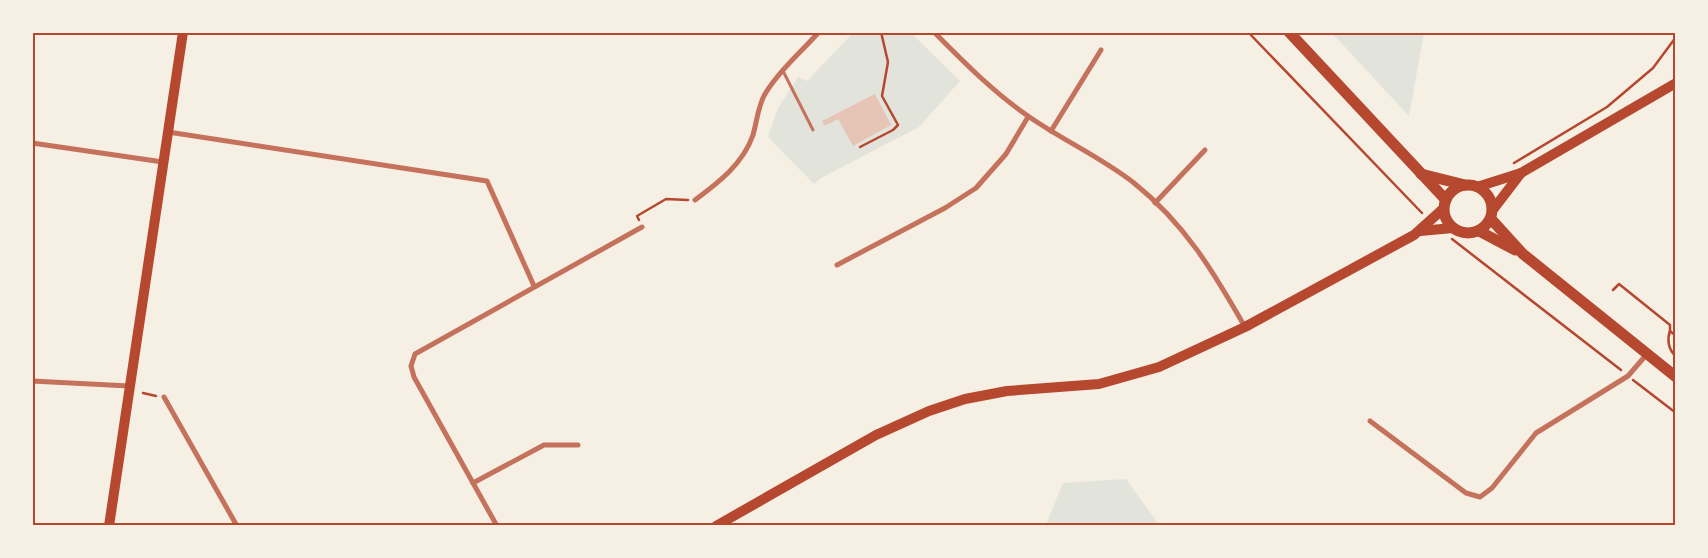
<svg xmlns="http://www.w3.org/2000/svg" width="1708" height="558" viewBox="0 0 1708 558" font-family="Helvetica,sans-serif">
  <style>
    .green { fill: #e2e4dc }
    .building { fill: #e6c5b7 }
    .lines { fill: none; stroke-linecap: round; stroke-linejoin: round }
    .path { stroke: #b5482f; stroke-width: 2.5 }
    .service { stroke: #c5725c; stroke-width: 3 }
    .minor { stroke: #c5725c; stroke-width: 5 }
    .secondary { stroke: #b5482f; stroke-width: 10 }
    .primary { stroke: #b5482f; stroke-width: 11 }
    .neatline { fill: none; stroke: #b5482f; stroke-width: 2 }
  </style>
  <rect width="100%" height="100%" fill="#f6efe4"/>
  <g class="green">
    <polygon points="853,33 911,33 960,81 919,127 821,178 814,184 768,137 778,108 798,77 807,81"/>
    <polygon points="1332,33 1424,33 1409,116"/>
    <polygon points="1126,479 1159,525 1046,525 1063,483"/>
  </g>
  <polygon class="building" points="875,94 891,125 853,146 838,119 825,126 822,121"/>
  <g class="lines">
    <g class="path">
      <polyline points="1248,32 1422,213"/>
      <polyline points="860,147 893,130 898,125 882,96 888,62 881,32"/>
      <polyline points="1514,163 1607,107 1653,68 1676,37"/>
      <polyline points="639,220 637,216 666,199 688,200"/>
      <polyline points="1452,239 1621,370"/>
      <polyline points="1613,290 1619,284 1670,325 1670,331 1676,336"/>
      <path d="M1670,331C1667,339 1668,350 1676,356"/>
      <polyline points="1633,380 1676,413"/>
      <polyline points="143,393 156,396"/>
    </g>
    <polyline class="service" points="783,71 813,130"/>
    <g class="minor">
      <path d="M934,32C964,62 993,92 1028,116C1062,140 1101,157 1134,183C1185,224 1213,271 1245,327"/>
      <polyline points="1051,131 1101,50"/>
      <polyline points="168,132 487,181 534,286"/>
      <polyline points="32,143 163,162"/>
      <path d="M695,200C718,183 743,164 753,135C757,121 758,106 765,94C779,71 801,52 819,32"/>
      <polyline points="1155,203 1205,150"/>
      <polyline points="837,265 945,208 976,188 1006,154 1028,117"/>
      <polyline points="32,381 129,386"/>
      <polyline points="164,397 237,526"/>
      <polyline points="1370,421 1466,493 1480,497 1492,488 1536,433 1628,376 1647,354"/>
      <polyline points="473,483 544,445 578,445"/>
      <polyline points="497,526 414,377 411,366 415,354 642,227"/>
    </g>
    <g class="secondary">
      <polyline points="1477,187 1521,173 1676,83"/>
      <polyline points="1492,211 1521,173"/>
      <polyline points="1420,231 1453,228"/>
      <polyline points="109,526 183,32"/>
      <polyline points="716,526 876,435 929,411 965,399 1007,391 1099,384 1159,367 1245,327 1414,235 1444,208"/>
    </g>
    <g class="primary">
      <polyline points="1289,32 1446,200"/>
      <polyline points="1421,174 1465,185"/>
      <circle cx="1468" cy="209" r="24"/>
      <polyline points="1491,219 1523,254 1676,377"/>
      <polyline points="1479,231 1515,250"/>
    </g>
  </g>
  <rect width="1708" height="558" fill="none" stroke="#f6efe4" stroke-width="68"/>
  <rect x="34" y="34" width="1640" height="490" class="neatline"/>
</svg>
